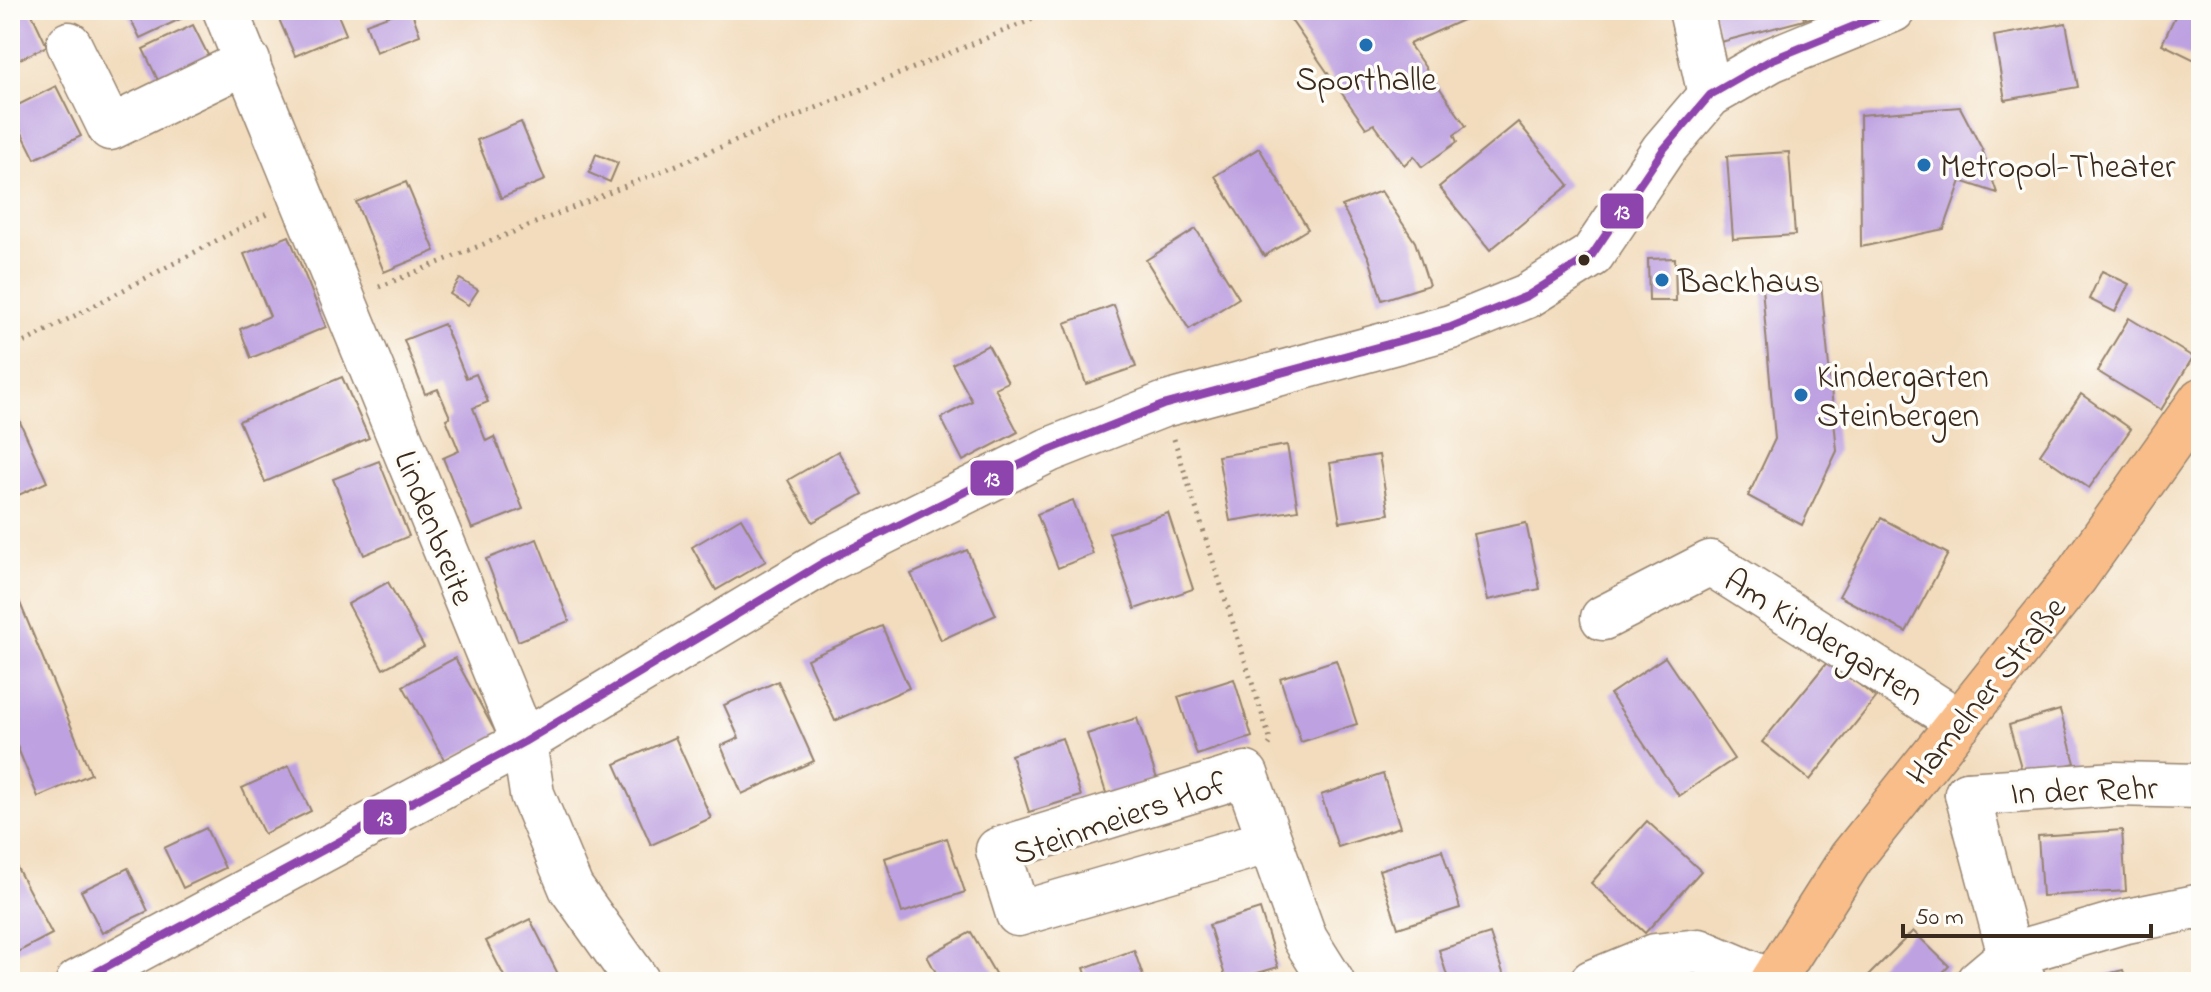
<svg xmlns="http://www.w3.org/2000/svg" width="2211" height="992" viewBox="0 0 2211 992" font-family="'Indie Flower',sans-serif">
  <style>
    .building { fill: #bea1e1 }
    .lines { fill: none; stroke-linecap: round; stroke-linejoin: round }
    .minor-casing { stroke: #96836e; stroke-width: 47 }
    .major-casing { stroke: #96836e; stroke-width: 47 }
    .path { stroke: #96836e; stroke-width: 5; stroke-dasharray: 2 6; stroke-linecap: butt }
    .minor { stroke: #fff; stroke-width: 44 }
    .major { stroke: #f8bd89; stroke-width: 44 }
    .bus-1-casing { stroke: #fdfcf7; stroke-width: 14 }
    .bus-1 { stroke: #8e44ad; stroke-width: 8 }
    .poi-dot { fill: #1f6fb2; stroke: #fdfcf7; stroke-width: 3 }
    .bus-dot { fill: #3b2a1e; stroke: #fdfcf7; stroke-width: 3 }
    .labels { text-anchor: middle; stroke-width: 7; stroke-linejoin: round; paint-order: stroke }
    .poi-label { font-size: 34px; fill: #3b2a1e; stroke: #fdfcf7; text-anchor: start }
    .street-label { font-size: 34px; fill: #3b2a1e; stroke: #fdfcf7 }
    .line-badge { stroke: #fdfcf7; stroke-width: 3 }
    .badge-label { font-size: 22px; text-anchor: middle; font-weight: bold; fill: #fff }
  </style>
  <rect width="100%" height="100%" fill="#fdfcf7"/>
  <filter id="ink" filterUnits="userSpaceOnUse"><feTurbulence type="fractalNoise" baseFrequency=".0125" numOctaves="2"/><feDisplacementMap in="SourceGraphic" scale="16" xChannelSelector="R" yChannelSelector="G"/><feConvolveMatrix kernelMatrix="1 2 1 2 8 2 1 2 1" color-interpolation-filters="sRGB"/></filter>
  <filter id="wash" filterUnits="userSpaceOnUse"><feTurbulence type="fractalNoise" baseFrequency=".006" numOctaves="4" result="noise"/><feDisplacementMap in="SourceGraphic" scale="32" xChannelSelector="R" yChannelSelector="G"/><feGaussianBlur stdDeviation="1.8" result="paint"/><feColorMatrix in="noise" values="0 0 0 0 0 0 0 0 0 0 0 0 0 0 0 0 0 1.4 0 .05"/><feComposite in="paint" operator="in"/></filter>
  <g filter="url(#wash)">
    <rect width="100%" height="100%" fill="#f2dcbd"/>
    <g id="blocks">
      <g class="building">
        <polygon points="10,10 30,10 47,46 10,64"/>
        <polygon points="126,10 189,10 191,14 140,38"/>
        <polygon points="275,10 336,10 346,34 295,56"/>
        <polygon points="404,10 411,10 420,35 376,52 366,24"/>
        <polygon points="1284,10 1485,10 1409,44 1466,126 1454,135 1457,142 1422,167 1414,156 1404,165 1374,124 1366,128"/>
        <polygon points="1712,10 1802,10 1804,20 1721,42"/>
        <polygon points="1804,10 1837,10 1837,11 1806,19"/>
        <polygon points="2178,10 2201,10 2201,63 2162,44"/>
        <polygon points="2066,23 2078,87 2005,100 1994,36"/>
        <polygon points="193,25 215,69 164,93 143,49"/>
        <polygon points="56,86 81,136 35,159 10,109"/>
        <polygon points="1960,107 1982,149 1997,193 1961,181 1944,229 1861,247 1860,115"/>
        <polygon points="521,122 545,180 501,198 477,140"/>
        <polygon points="1518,122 1569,185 1490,250 1439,187"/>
        <polygon points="1259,148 1308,229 1264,256 1215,176"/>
        <polygon points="1789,152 1795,235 1733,239 1727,156"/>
        <polygon points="596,154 618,163 610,182 589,173"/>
        <polygon points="406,182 435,251 384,272 356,202"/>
        <polygon points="1381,191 1415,242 1429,285 1382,300 1369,258 1342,206"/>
        <polygon points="1196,229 1239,298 1189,329 1146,260"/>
        <polygon points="289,236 326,327 251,358 240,329 270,316 244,254"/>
        <polygon points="1675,258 1676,301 1649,301 1648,259"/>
        <polygon points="2102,271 2129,284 2115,312 2089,299"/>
        <polygon points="460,279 478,290 468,305 450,294"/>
        <polygon points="1821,282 1837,451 1802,525 1748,496 1775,439 1762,287"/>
        <polygon points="1114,305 1136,367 1086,384 1065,323"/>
        <polygon points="2129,318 2193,357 2161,410 2097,371"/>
        <polygon points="444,324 466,378 476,374 488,402 473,408 486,441 494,437 523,509 472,529 443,458 459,451 446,419 450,417 438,389 425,394 404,340"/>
        <polygon points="988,345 1008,382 995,388 1018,432 963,461 941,418 972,401 952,364"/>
        <polygon points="342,377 369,438 265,482 239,421"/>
        <polygon points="2081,394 2131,429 2089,488 2040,454"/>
        <polygon points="15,411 47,482 10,499 10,414"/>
        <polygon points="1287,445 1298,510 1230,521 1218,456"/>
        <polygon points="838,451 863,494 813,522 788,480"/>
        <polygon points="1379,455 1389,514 1340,522 1330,463"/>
        <polygon points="379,461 409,536 364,555 333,479"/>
        <polygon points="1073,500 1093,554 1058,568 1037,514"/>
        <polygon points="1168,513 1193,589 1135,609 1109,533"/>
        <polygon points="741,518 766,561 716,590 692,547"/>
        <polygon points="1881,518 1948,554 1906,632 1839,596"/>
        <polygon points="1526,523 1540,589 1488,600 1474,534"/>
        <polygon points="537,539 569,621 518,641 486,559"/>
        <polygon points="967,550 996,615 941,640 911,574"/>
        <polygon points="10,579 91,774 38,797 10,729"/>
        <polygon points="388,582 424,647 383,669 348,604"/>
        <polygon points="882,626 909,688 835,721 807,659"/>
        <polygon points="1665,657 1734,759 1679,796 1610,694"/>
        <polygon points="455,658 497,735 446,763 403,686"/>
        <polygon points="1336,660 1357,724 1301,742 1280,678"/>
        <polygon points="1829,660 1876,698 1810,780 1762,742"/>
        <polygon points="1234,679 1252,737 1197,755 1178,697"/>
        <polygon points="778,681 814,761 742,794 721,746 739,738 724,705"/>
        <polygon points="2060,710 2075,763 2024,778 2009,725"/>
        <polygon points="1137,718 1157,779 1107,796 1087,734"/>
        <polygon points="675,737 711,818 651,845 615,764"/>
        <polygon points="1062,738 1081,796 1029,812 1011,755"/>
        <polygon points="289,766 311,811 264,834 242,788"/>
        <polygon points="1383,774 1400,827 1338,847 1321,795"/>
        <polygon points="1647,821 1701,871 1645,933 1591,883"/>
        <polygon points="206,828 225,868 183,888 164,848"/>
        <polygon points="2122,830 2126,891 2042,896 2038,836"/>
        <polygon points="947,838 965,892 902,913 885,858"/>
        <polygon points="1442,850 1460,908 1398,928 1379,870"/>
        <polygon points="15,864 52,934 10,956 10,867"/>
        <polygon points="128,868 148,911 102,933 81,891"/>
        <polygon points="1260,909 1278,967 1227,982 1209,925"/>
        <polygon points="530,919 558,974 542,982 507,982 486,941"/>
        <polygon points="1913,931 1949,966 1934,982 1862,982"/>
        <polygon points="971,932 1000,982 941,982 927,956"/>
        <polygon points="1490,934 1506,982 1449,982 1439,950"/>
        <polygon points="1134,950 1145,982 1089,982 1084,968"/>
        <polygon points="2123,970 2127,982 2080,982 2080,981"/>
      </g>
    </g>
  </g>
  <g filter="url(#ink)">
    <use href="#blocks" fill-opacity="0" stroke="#96836e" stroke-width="2"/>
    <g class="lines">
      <defs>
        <g id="minor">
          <polyline points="225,10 524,742 532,794 571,888 638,982"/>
          <polyline points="1691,10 1710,95"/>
          <polyline points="69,44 110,128 248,61"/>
          <polyline points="1603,618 1710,563 1960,722"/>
          <polyline points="1967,794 2115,784 2201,786"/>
          <polyline points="1967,794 2010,955 2023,979"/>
          <polyline points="1267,842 1018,914 998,850 1246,774 1305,939 1332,982"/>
          <polyline points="78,982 524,742 826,561 1049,450 1163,405 1451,327 1527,296 1592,255 1663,150 1710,95 1771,60 1893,10"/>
          <polyline points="1592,982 1655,956 1699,951 1772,982"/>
          <polyline points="1978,982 2010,955 2122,922 2201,906"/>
        </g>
        <polyline id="major" points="1772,982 1851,858 2076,576 2201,400"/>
      </defs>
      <use href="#minor" class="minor-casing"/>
      <use href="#major" class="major-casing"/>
      <g class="path">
        <polyline points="379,287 1055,10"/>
        <polyline points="10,350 267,214"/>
        <polyline points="1174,439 1271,742 1269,745"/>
      </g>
      <use href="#minor" class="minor"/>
      <use href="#major" class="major"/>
      <defs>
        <polyline id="bus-1" points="78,982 524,742 826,561 1049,450 1163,405 1451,327 1527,296 1592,255 1663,150 1710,95 1771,60 1893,10"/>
      </defs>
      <use href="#bus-1" class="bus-1-casing"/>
      <use href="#bus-1" class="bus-1"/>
    </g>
  </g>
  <g class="poi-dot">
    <circle cx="1366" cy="45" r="8"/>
    <circle cx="1924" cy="165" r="8"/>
    <circle cx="1662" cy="280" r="8"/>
    <circle cx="1801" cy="395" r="8"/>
  </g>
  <circle class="bus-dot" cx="1584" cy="260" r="7"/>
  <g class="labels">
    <g class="poi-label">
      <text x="1366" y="90" text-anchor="middle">Sporthalle</text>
      <text x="1940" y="177">Metropol-Theater</text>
      <text x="1678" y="292">Backhaus</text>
      <text x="1817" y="387">Kindergarten<tspan x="1817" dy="39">Steinbergen</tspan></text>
    </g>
    <g class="street-label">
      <text transform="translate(436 527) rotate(68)" y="12">Lindenbreite</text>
      <text transform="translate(1825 636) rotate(32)" y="12">Am Kindergarten</text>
      <text transform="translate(1985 690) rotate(-51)" y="12">Hamelner Straße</text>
      <text transform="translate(2084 789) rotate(-2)" y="12">In der Rehr</text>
      <text transform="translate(1119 817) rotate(-19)" y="12">Steinmeiers Hof</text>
    </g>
  </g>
  <g class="line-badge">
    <rect x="1599" y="192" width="46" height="38" rx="8" fill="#8e44ad"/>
    <rect x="969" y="459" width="46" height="38" rx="8" fill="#8e44ad"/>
    <rect x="362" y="798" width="46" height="38" rx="8" fill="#8e44ad"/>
  </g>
  <g class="badge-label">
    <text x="1622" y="219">13</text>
    <text x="992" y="486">13</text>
    <text x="385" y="825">13</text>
  </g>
  <rect width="2211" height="992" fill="none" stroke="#fdfcf7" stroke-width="40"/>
  <path d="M1903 924v12h248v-12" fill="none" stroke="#3b2a1e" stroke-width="4"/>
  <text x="1915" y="924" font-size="24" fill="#3b2a1e" stroke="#fdfcf7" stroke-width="6" paint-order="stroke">50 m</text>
</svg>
